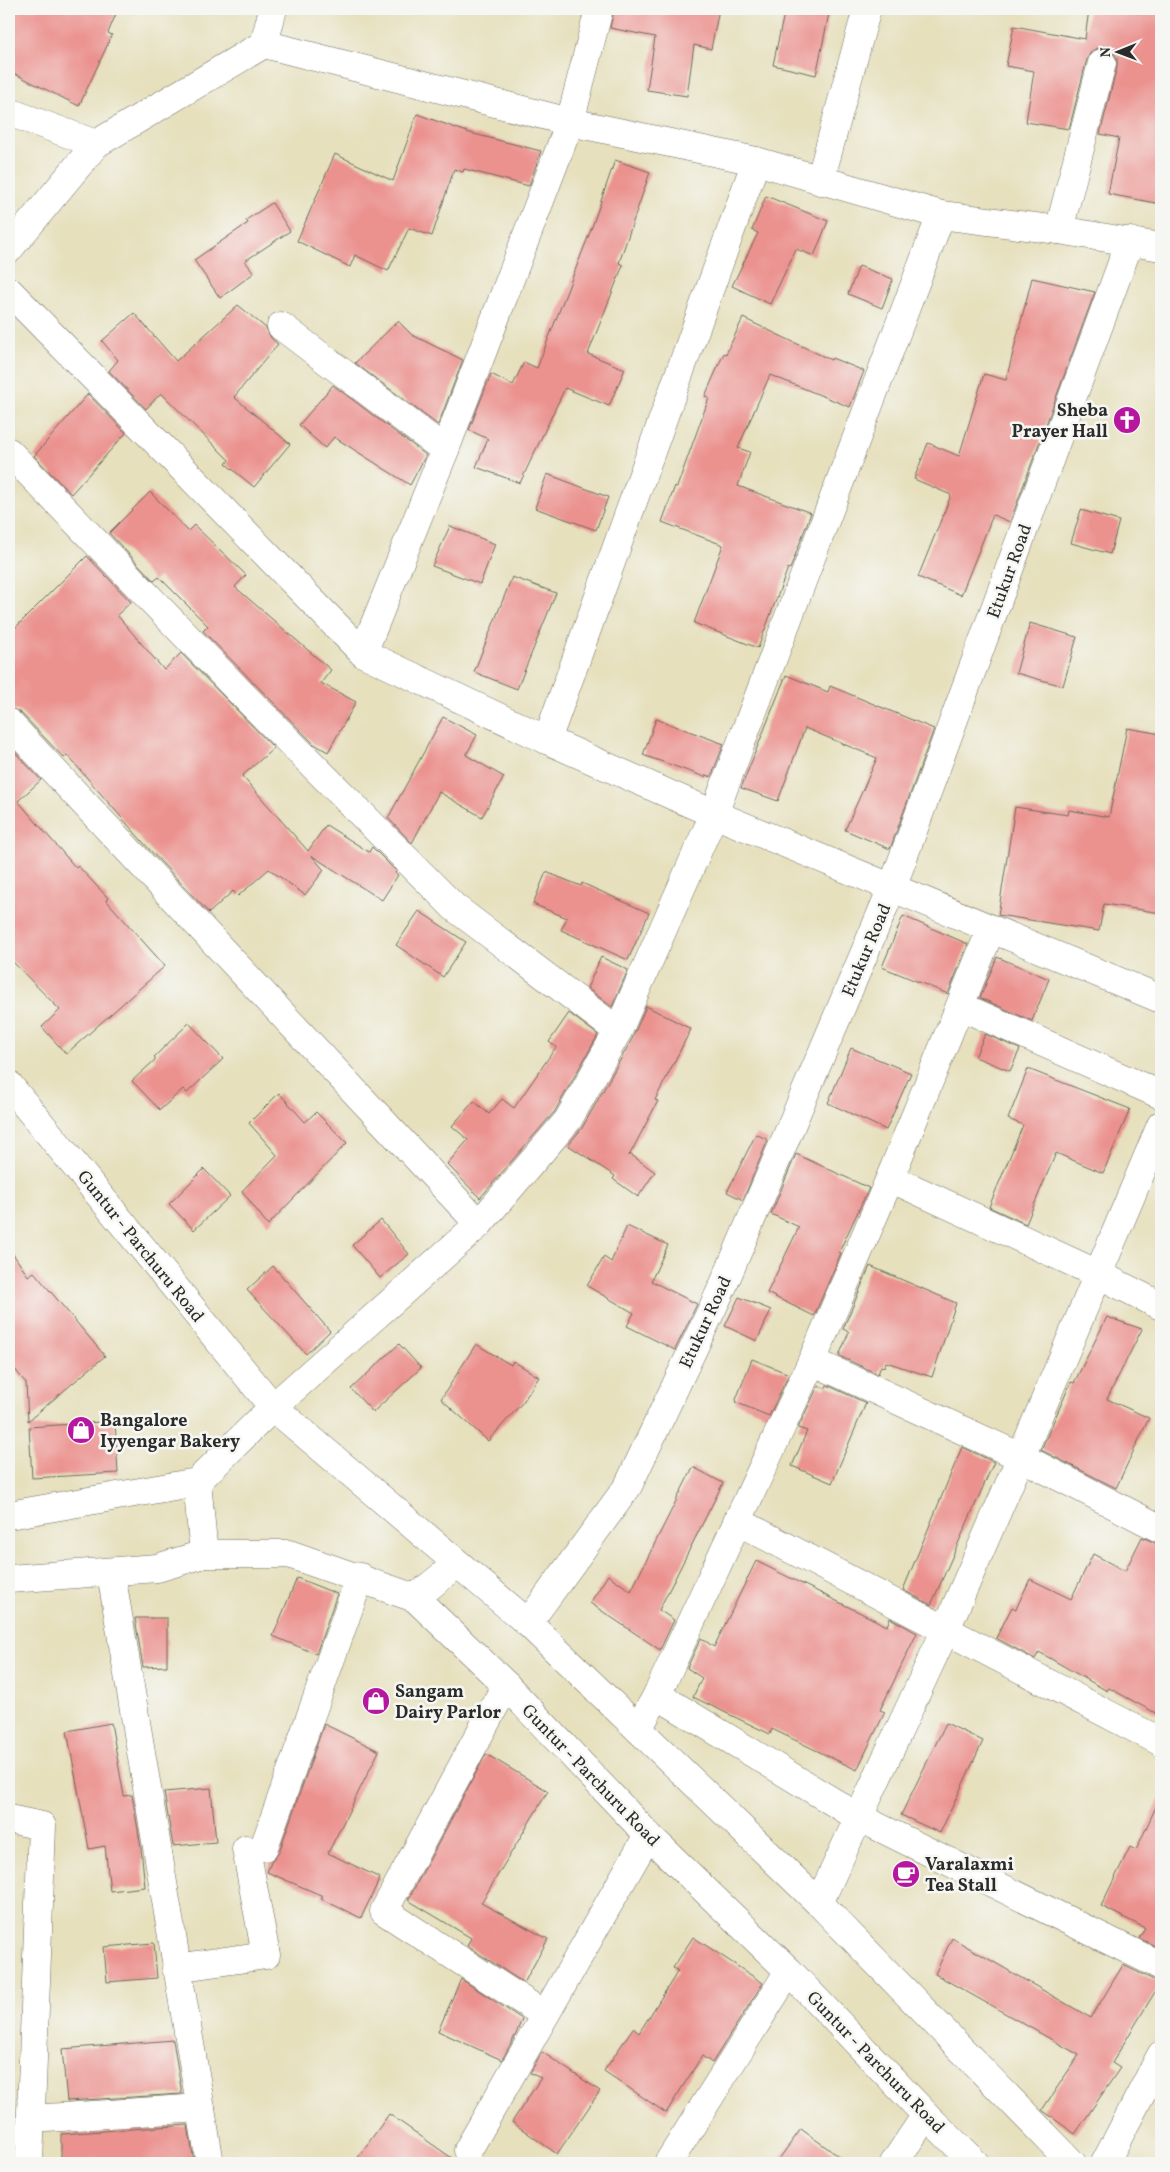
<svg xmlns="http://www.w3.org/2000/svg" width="1170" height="2172" viewBox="0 0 1170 2172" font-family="Vollkorn,serif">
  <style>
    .building { fill: #eb928f }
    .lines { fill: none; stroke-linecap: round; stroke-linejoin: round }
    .street-casing { stroke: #6c6a5e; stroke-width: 29 }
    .secondary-casing { stroke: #6c6a5e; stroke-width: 29 }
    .primary-casing { stroke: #6c6a5e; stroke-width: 29 }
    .street { stroke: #fff; stroke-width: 28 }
    .secondary { stroke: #fff; stroke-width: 28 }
    .primary { stroke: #fff; stroke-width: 28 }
    .labels { text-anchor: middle; stroke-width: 5; stroke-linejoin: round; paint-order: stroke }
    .poi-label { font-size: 18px; font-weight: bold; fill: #2b2b2b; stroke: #f6f6f2; text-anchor: start }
    .street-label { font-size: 18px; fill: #2b2b2b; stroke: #f6f6f2 }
  </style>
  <rect width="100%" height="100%" fill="#f6f6f2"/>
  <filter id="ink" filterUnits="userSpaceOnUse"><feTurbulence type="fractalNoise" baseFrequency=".02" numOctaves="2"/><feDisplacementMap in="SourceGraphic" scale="10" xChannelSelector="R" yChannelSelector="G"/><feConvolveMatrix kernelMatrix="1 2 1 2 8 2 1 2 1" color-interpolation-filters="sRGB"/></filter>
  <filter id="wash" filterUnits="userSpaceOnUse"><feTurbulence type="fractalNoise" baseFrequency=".0096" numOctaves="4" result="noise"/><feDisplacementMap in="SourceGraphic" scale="20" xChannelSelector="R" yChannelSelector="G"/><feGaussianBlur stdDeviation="1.12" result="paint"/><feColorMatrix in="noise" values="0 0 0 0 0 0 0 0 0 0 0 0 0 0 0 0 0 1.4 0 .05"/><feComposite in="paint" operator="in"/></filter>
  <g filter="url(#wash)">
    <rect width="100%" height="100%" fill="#e6e0bd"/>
    <g id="blocks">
      <g class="building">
        <polygon points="9,9 118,9 108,33 112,35 79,106 9,71"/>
        <polygon points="614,9 719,9 711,49 694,45 687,96 647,90 655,37 610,28"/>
        <polygon points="785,9 830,9 816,75 773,65"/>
        <polygon points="1089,9 1161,9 1161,204 1108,194 1119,138 1100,134 1117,67 1117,58 1113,52 1106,48 1098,48 1091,52 1087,59 1069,129 1026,122 1034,71 1006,66 1014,26 1085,39"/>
        <polygon points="417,114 470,133 541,151 529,186 464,169 463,172 454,169 432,236 409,228 388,271 355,255 350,267 297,241 335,154 393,181"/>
        <polygon points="615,160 650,172 619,263 623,265 588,354 625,369 609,406 565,388 520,483 476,467 488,439 469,430 491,374 513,385 524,362 537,368 592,227"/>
        <polygon points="766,196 828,221 814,256 796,249 770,304 732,286 758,233 752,230"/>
        <polygon points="272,203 290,231 245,261 254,273 220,298 194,260 248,223 246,220"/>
        <polygon points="859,266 893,279 882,308 848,294"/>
        <polygon points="1032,278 1095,292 1010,522 993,515 961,595 918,577 951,495 914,479 928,443 959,456 984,374 1006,380"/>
        <polygon points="238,305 266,328 271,338 278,344 234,397 290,444 254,487 226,464 229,460 161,393 146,409 109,371 118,360 102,341 134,313 176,361"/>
        <polygon points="743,318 831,360 832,358 864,371 850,407 770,375 738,448 750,452 738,486 811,513 790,569 788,568 758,648 694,623 723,545 662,522 675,486 677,487 709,398 705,396 724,353 726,354"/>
        <polygon points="398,321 412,335 463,360 438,425 355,363"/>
        <polygon points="333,385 426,455 410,485 334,437 325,448 299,425"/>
        <polygon points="88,394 126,433 71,494 34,456"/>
        <polygon points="547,474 608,497 596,530 535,508"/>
        <polygon points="150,492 188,531 194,525 246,575 235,587 331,670 321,683 356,702 328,752 314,744 203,631 208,626 159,577 154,581 109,533"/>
        <polygon points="1081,510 1119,521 1110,554 1071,543"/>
        <polygon points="450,526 495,544 480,584 432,566"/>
        <polygon points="87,556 131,602 117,615 164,670 181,653 274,748 242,776 308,851 326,825 369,852 372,847 396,871 395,873 398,875 382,900 312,856 324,870 305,895 269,869 238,896 233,891 209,913 149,849 67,755 64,758 20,712 9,708 9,634"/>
        <polygon points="512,577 556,593 517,689 474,672"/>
        <polygon points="1030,623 1077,637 1063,686 1016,673"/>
        <polygon points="786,675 828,692 830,686 934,729 890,849 845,830 877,758 805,728 778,801 741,788"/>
        <polygon points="443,717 477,735 466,755 504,777 482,817 439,792 412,843 388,818"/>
        <polygon points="656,719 724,744 711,777 706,775 705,777 643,755"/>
        <polygon points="1127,728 1161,734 1161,913 1104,904 1099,931 998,915 1015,807 1068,815 1069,810 1109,817"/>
        <polygon points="9,746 41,780 18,801 76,868 78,866 108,898 106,900 165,966 66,1054 42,1027 60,1010 9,958"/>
        <polygon points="546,872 581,886 582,883 649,913 628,960 561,930 567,918 533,904"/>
        <polygon points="419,911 466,942 443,977 396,945"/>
        <polygon points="903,916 968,944 948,994 882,967"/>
        <polygon points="601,957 628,970 612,1007 587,988"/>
        <polygon points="997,957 1049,979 1032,1021 980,998"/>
        <polygon points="646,1006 691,1029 655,1100 658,1101 629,1156 630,1154 655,1172 638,1197 613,1179 615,1176 568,1145 582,1128 632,1039"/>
        <polygon points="569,1013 598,1035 555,1111 480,1198 447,1164 468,1140 452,1126 474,1101 489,1114 502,1099 514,1108 556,1047 549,1042"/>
        <polygon points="189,1023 223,1059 187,1093 183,1089 160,1110 132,1081 156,1059 154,1057"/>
        <polygon points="985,1034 1020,1049 1010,1071 975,1057"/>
        <polygon points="851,1048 911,1073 886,1130 828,1103"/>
        <polygon points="1028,1069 1130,1109 1103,1173 1056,1153 1026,1224 989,1207 1023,1125 1008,1119"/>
        <polygon points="279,1093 305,1122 316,1112 347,1143 268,1225 242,1191 277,1155 249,1123"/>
        <polygon points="756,1134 768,1140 743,1200 727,1192"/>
        <polygon points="796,1154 869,1188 839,1252 841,1253 814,1316 767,1293 799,1227 771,1214"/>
        <polygon points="204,1169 230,1196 194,1230 169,1204"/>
        <polygon points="381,1220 409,1254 380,1278 352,1245"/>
        <polygon points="627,1226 668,1245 651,1281 697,1304 675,1350 627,1326 634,1313 587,1286 604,1257 611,1262"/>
        <polygon points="9,1248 28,1276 34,1272 105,1356 28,1421 26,1383 9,1362"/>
        <polygon points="273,1266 330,1331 306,1354 247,1290"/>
        <polygon points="870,1266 956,1303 932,1377 886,1362 884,1367 881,1366 878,1374 839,1356 849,1332 843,1329"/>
        <polygon points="739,1297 771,1310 757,1341 725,1326"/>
        <polygon points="1107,1317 1142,1329 1107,1399 1149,1418 1116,1488 1041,1450 1071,1382 1074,1383"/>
        <polygon points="399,1344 421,1368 373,1412 351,1389"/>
        <polygon points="476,1344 511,1365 513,1361 539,1377 523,1402 488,1441 441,1399"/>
        <polygon points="752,1359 789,1374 769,1416 735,1402"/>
        <polygon points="827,1385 866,1403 832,1483 792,1466 807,1431 798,1428 818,1386 825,1389"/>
        <polygon points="115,1421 118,1473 32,1478 29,1427"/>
        <polygon points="962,1447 994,1462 931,1605 903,1590"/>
        <polygon points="693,1467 723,1483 659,1610 674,1620 660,1650 590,1603 608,1575 631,1591"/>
        <polygon points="1142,1537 1161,1545 1161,1716 1109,1688 1107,1691 1039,1652 1035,1659 996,1638 1012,1607 1016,1609 1030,1579 1071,1599 1093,1554 1125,1571"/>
        <polygon points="756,1561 887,1626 890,1618 917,1633 880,1710 885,1712 857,1770 772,1729 770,1734 693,1697 702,1678 687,1668 701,1638 714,1647"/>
        <polygon points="297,1578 337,1594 316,1654 273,1636"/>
        <polygon points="135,1618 167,1618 167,1666 143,1667"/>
        <polygon points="111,1723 124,1796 132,1795 141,1848 145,1887 110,1891 105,1846 89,1849 67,1731"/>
        <polygon points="946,1723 983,1741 940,1833 901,1815"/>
        <polygon points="324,1724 379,1751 328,1853 380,1878 361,1918 321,1899 323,1896 267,1872 272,1860 279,1852"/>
        <polygon points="486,1754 548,1791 481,1903 548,1939 524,1983 467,1946 471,1938 408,1900"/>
        <polygon points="211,1788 216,1842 173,1846 164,1792"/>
        <polygon points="1161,1796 1161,1949 1139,1938 1145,1928 1101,1906 1130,1847 1136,1850"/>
        <polygon points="693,1937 763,1983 712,2063 702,2056 666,2113 604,2071 633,2028 639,2033 678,1971 673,1968"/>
        <polygon points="952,1938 1091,2018 1123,1965 1154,1980 1161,1982 1112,2063 1120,2068 1075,2134 1042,2110 1079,2055 935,1974"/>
        <polygon points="154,1943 157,1978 107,1982 104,1947"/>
        <polygon points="461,1979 522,2019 516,2034 502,2060 438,2031"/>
        <polygon points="173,2040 182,2094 67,2101 62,2049"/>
        <polygon points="542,2052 600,2091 557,2154 512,2122 541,2078 530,2073"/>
        <polygon points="389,2114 459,2163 354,2163"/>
        <polygon points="188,2125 194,2162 61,2163 61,2134"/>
        <polygon points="801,2129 848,2163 776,2163"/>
      </g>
    </g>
  </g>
  <g filter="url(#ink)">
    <use href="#blocks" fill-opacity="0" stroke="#6c6a5e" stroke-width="1"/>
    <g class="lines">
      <defs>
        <g id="street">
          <polyline points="264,44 273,9"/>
          <polyline points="9,112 96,144"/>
          <polyline points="820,181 867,9"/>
          <polyline points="1059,230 1102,63"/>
          <polyline points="9,249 96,144 264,44 570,122 756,161 941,215 1059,230 1161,247"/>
          <polyline points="9,291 363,653 547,740 714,814 1161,999"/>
          <polyline points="281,326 445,450 363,653"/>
          <polyline points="445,450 570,122 599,9"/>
          <polyline points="9,452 240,692 454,907 618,1031"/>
          <polyline points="9,723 479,1224"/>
          <polyline points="547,740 756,161"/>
          <polyline points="960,1006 1161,1095"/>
          <polyline points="890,1178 1098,1274 1161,1306"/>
          <polyline points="812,1361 1021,1457 1161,1529"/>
          <polyline points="273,1407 479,1224 568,1120 618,1031 714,814 941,215"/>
          <polyline points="737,1521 1161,1742"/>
          <polyline points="111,1573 210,2163"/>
          <polyline points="528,1623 628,1486 723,1286 892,888 1130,241"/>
          <polyline points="506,1685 384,1911 545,2015"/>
          <polyline points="657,1695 858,1817 1161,1966"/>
          <polyline points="638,1729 657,1695 812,1361 890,1178 991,929"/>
          <polyline points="9,1819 42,1826 29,2163"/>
          <polyline points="264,1847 360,1577"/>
          <polyline points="819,1903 946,1629 1021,1457 1161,1125"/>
          <polyline points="176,1968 266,1955 246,1849"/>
          <polyline points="31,2119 201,2108"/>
          <polyline points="468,2150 648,1835"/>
          <polyline points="668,2163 789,1971"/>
          <polyline points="894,2163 926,2115"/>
          <polyline points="1105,2163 1161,2055"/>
        </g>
        <polyline id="secondary" points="9,1085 273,1407"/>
        <g id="primary">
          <polyline points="197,1482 204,1554"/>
          <polyline points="9,1515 197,1482 273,1407 528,1623 819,1903 1072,2163"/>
          <polyline points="9,1579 157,1568 204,1554 289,1554 415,1598 506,1685 648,1835 789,1971 926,2115 975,2163"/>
          <polyline points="415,1598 457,1564"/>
        </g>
      </defs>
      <use href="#street" class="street-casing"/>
      <use href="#secondary" class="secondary-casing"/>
      <use href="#primary" class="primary-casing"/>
      <use href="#street" class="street"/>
      <use href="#secondary" class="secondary"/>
      <use href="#primary" class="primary"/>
    </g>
  </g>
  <defs>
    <symbol id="church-disc" viewBox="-11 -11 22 22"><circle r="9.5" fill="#b5179e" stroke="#f6f6f2"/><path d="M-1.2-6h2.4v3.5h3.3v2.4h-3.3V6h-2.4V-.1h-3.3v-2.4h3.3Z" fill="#fff"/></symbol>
    <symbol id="shop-disc" viewBox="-11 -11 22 22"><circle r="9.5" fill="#b5179e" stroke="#f6f6f2"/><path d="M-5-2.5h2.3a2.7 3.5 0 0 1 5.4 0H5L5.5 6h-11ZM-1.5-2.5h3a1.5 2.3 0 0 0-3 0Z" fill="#fff"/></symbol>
    <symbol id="cafe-disc" viewBox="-11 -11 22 22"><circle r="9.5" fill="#b5179e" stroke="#f6f6f2"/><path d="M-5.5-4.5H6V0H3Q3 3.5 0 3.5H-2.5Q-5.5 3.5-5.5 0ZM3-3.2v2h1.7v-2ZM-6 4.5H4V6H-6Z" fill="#fff"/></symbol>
  </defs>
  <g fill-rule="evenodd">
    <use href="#church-disc" x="1111" y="404" width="32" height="32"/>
    <use href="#shop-disc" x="65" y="1414" width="32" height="32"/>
    <use href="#shop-disc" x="360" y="1685" width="32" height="32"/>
    <use href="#cafe-disc" x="890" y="1858" width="32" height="32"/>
  </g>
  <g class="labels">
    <g class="poi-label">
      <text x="1108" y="416" text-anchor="end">Sheba<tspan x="1108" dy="21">Prayer Hall</tspan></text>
      <text x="100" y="1426">Bangalore<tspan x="100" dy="21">Iyyengar Bakery</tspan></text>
      <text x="395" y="1697">Sangam<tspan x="395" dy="21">Dairy Parlor</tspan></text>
      <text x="925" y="1870">Varalaxmi<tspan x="925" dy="21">Tea Stall</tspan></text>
    </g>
    <g class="street-label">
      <text transform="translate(1009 571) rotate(-70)" y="6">Etukur Road</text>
      <text transform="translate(866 950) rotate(-67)" y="6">Etukur Road</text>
      <text transform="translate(141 1246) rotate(51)" y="6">Guntur - Parchuru Road</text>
      <text transform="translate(705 1322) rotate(-65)" y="6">Etukur Road</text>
      <text transform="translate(591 1775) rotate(46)" y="6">Guntur - Parchuru Road</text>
      <text transform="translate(876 2062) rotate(46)" y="6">Guntur - Parchuru Road</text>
    </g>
  </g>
  <rect width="1170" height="2172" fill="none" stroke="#f6f6f2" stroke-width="30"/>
  <g transform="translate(1118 52) rotate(269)" stroke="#f6f6f2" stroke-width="4" paint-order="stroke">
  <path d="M0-4L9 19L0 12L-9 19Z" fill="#2b2b2b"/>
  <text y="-8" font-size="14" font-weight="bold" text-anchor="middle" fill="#2b2b2b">N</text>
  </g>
</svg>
